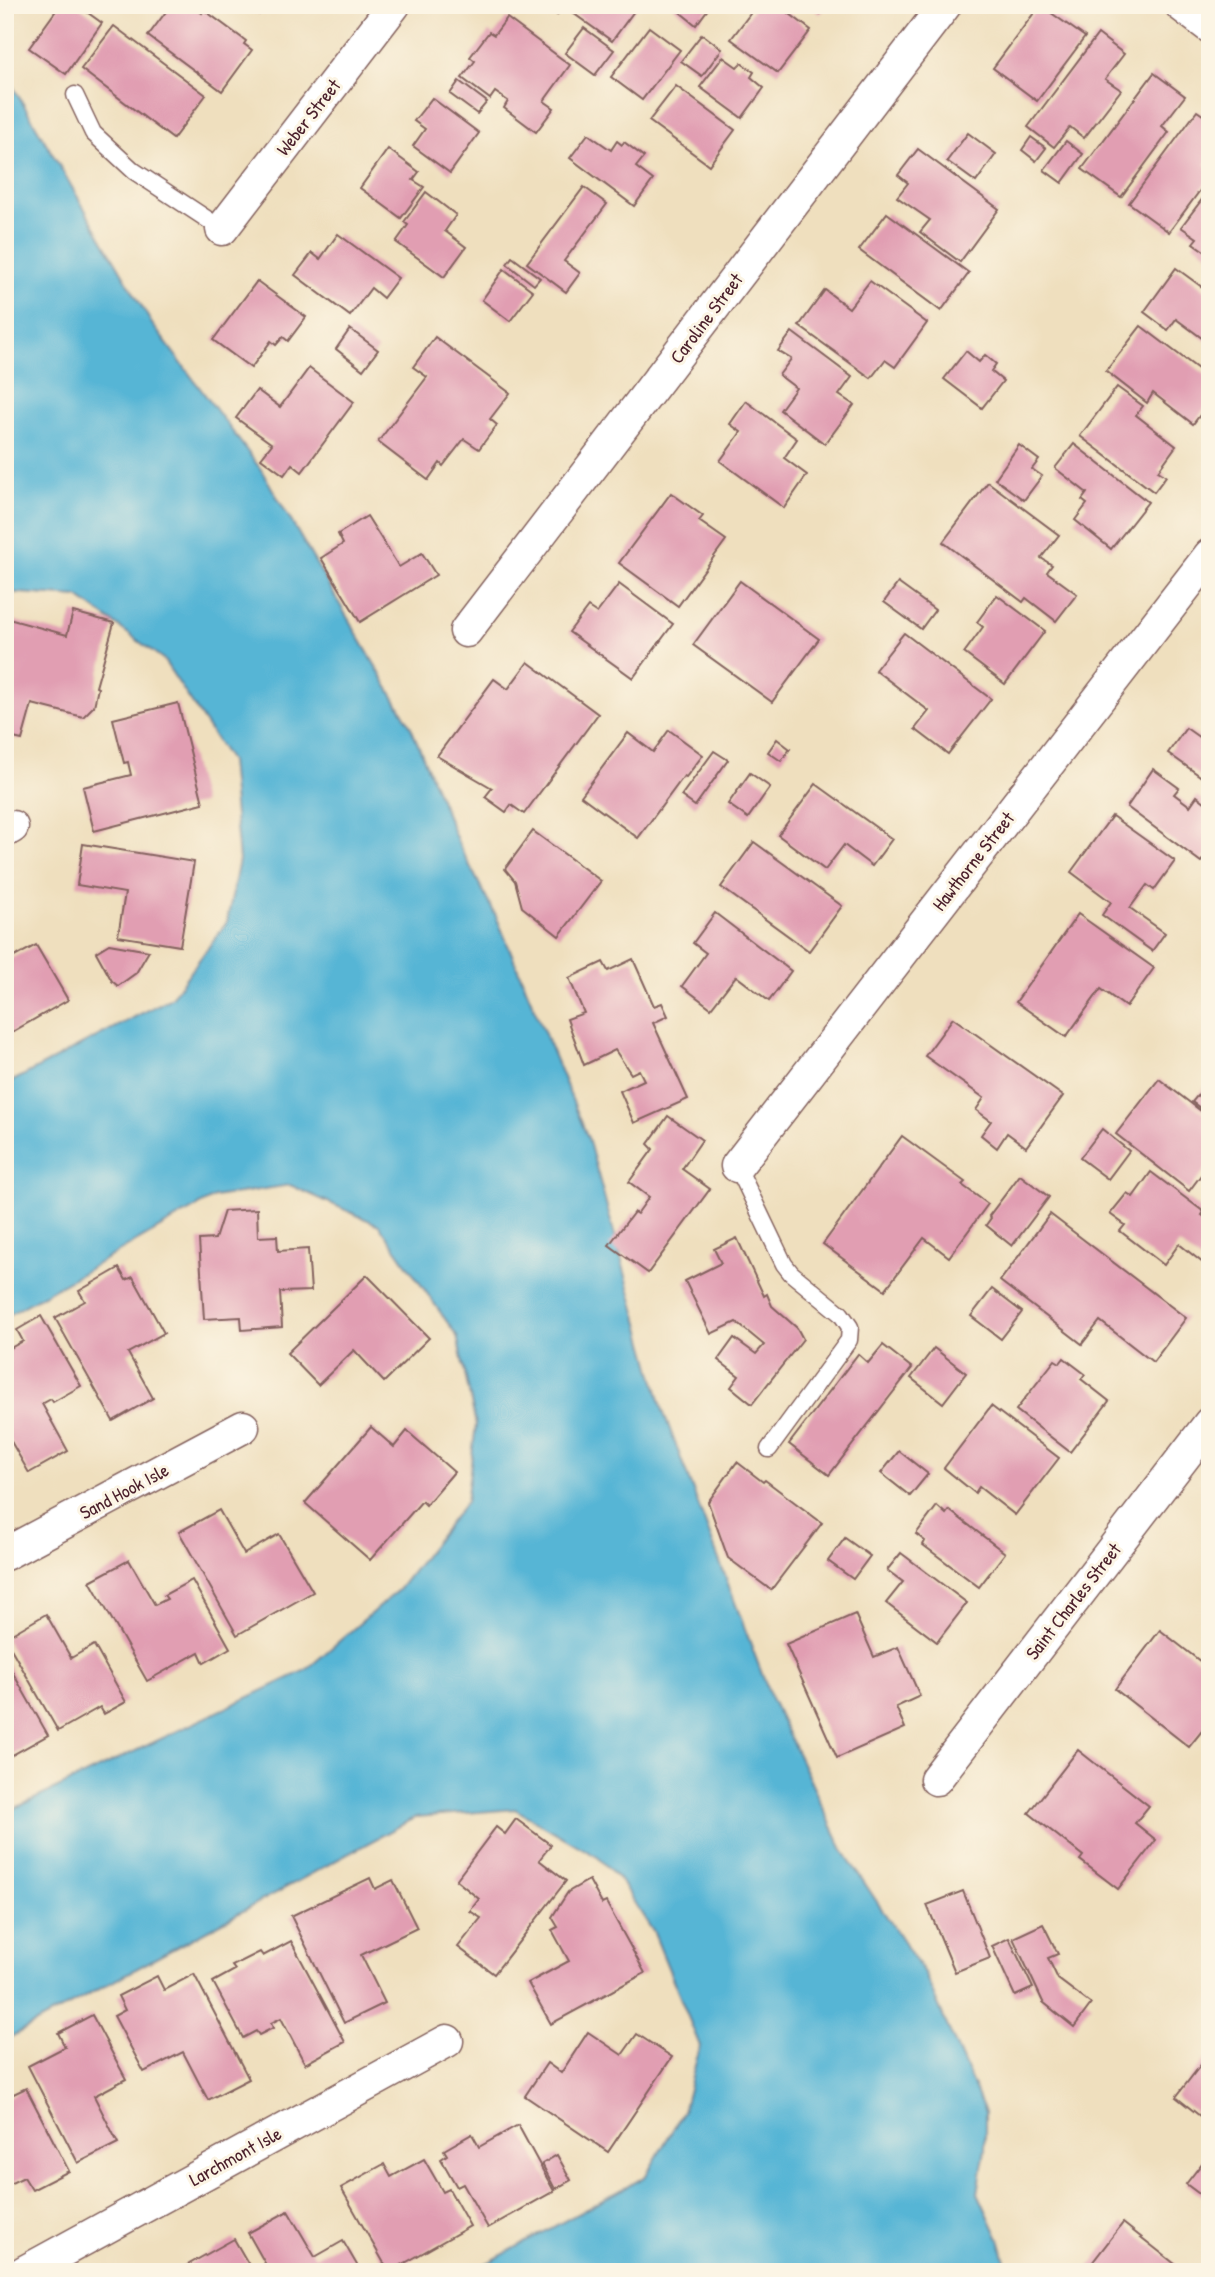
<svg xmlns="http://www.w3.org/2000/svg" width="1215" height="2277" viewBox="0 0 1215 2277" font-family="'Patrick Hand',sans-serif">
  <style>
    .water { fill: #57b5d5; stroke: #506a80; stroke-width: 2 }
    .building { fill: #e19eb2 }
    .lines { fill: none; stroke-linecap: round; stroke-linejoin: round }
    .service-casing { stroke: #84625e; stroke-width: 19 }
    .minor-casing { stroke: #84625e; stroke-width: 35 }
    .service { stroke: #fff; stroke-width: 16 }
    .minor { stroke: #fff; stroke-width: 32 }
    .labels { text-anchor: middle; stroke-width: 6; stroke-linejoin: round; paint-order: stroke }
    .street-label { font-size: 19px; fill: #4a1f2b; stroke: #fcf5e5 }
  </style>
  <rect width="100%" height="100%" fill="#fcf5e5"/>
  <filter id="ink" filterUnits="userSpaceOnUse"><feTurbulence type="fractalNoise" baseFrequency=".0143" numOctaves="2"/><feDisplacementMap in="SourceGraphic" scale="14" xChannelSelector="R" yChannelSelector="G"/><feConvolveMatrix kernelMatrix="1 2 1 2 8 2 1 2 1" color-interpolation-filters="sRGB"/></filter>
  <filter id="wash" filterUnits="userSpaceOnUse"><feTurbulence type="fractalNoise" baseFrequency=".00686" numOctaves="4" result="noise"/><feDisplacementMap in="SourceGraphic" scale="28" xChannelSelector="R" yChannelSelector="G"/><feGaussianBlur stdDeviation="1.57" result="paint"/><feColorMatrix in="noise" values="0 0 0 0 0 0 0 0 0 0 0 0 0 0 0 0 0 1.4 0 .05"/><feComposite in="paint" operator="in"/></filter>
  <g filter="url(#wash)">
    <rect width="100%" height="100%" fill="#efdfbe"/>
    <polygon class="water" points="5,73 152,324 262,471 410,725 459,845 496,916 588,1138 663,1411 771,1698 844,1852 924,1973 985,2112 985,2149 978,2193 999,2239 1008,2272 471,2272 645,2177 683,2112 700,2046 654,1933 619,1879 599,1858 515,1809 416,1817 5,2040 5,1813 306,1670 398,1590 466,1502 476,1425 457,1336 379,1225 290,1185 214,1197 5,1317 5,1085 171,998 227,922 239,860 230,761 163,659 78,597 5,592"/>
    <g id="blocks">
      <g class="building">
        <polygon points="60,5 77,5 102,23 66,74 29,48"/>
        <polygon points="171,5 191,5 202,13 204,10 246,41 244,44 252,50 222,91 148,36"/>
        <polygon points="247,5 265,5 259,14"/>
        <polygon points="544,5 634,5 637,7 612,41 563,6 557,15"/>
        <polygon points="671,5 711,5 696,25"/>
        <polygon points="747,5 778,5 811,30 778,73 731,39 753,10"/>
        <polygon points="808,5 826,5 820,14"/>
        <polygon points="1040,5 1085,37 1037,101 993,68"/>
        <polygon points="507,18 570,65 544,101 554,108 536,132 504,108 508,101 495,92 490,99 462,78 475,61 470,57 489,32 494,35"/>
        <polygon points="114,26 206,95 173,139 81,69"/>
        <polygon points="649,27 680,50 642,100 611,77"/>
        <polygon points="584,28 614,50 595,75 565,53"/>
        <polygon points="702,34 722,49 702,76 681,61"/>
        <polygon points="1098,34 1124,54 1105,79 1121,90 1084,138 1070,127 1054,147 1028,127"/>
        <polygon points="723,57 737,67 741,63 754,72 751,77 764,88 742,118 700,87"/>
        <polygon points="1154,73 1185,96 1162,126 1169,132 1121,197 1082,169"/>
        <polygon points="459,81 487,102 477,114 450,94"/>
        <polygon points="676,86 735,130 709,165 649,121"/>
        <polygon points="432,98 479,133 450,173 413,146 425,129 414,121"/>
        <polygon points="1197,111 1210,120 1210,158 1205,164 1210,168 1210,177 1169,232 1129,203"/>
        <polygon points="968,133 996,154 976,182 947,161"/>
        <polygon points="588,134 611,150 617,141 622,145 624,142 644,157 636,167 653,180 634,206 570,158"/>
        <polygon points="1031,137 1046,148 1036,161 1022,150"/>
        <polygon points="1066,141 1083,154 1062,183 1044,170"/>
        <polygon points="388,149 419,172 413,180 424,187 401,218 360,188"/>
        <polygon points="918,149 999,209 960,262 920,232 930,220 897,197 908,183 898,175"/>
        <polygon points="584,187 607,204 564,261 580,273 566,292 527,263"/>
        <polygon points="1210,189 1210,255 1193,243 1197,238 1181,227"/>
        <polygon points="426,192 456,215 445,231 466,247 444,277 396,242 408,225 404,222"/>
        <polygon points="887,213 969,273 941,311 859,250"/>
        <polygon points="338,234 398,278 383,298 371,288 350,316 295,275 312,253 320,259"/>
        <polygon points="512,257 540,278 534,285 507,264"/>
        <polygon points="1176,268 1210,293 1210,344 1176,319 1168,330 1144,312"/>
        <polygon points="504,269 533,291 510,321 482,300"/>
        <polygon points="257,281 306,317 288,341 283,337 276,345 271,341 251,368 213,340"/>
        <polygon points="870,281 927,323 895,367 885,360 871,378 799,326 825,290 849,308"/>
        <polygon points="1141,326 1210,378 1210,402 1193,424 1153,393 1147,403 1106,371"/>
        <polygon points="350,329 378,350 363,370 336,349"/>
        <polygon points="792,332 852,377 839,395 854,405 825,444 780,410 796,388 779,375 791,359 778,351"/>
        <polygon points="435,337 510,393 490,419 497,425 479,449 464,439 443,466 440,463 428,480 378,442 427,377 413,367"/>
        <polygon points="966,351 979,362 985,355 996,364 991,371 1003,381 982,408 944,379"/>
        <polygon points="309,368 354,402 302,472 292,464 284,475 261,458 272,444 236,418 257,390 280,407"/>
        <polygon points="1117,387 1143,406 1136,415 1176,446 1158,471 1166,476 1154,492 1080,436"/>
        <polygon points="746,401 797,439 784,458 807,475 784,508 720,461 741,432 730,424"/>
        <polygon points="1074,444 1148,502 1111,549 1075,520 1087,504 1082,500 1087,493 1055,468"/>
        <polygon points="1019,445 1039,460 1032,469 1042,476 1024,500 995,479"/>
        <polygon points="988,482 1059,535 1041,558 1052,565 1047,572 1077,594 1056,621 1026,598 1023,602 943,542"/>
        <polygon points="671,493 703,516 699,521 726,540 678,606 619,563"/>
        <polygon points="367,516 399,567 422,553 436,575 360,622 321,558 343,544 338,534"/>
        <polygon points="740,581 819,639 772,702 693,645"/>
        <polygon points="898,583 935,610 921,629 884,602"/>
        <polygon points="619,584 673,624 633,678 569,632 588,607 597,613"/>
        <polygon points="997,595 1045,631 1005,684 964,653 983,627 977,622"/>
        <polygon points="73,612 114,623 96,687 98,688 94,706 83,717 32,704 22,740 5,736 5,618 67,635"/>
        <polygon points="904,633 991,699 948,754 915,729 929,711 875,670"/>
        <polygon points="528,662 598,714 524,814 511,805 506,812 485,797 492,788 437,756 494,679 508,689"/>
        <polygon points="1210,696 1210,713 1202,707"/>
        <polygon points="178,703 203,803 94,831 83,787 131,775 128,762 124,763 113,719"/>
        <polygon points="1186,728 1210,745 1210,783 1168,753"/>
        <polygon points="669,730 703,755 686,777 684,776 638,838 581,796 628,733 653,752"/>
        <polygon points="777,739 790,749 781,761 768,752"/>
        <polygon points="714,751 728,760 695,806 681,796"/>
        <polygon points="1153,769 1179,788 1174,794 1190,806 1197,796 1210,806 1210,849 1201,862 1127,807"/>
        <polygon points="750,773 770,787 748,818 728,804"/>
        <polygon points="816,784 892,839 872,866 844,845 825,870 778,835"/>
        <polygon points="1112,816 1175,861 1154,890 1147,885 1130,908 1165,933 1152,951 1102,915 1111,902 1071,872"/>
        <polygon points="533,831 601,881 559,936 522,907 515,881 505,869"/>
        <polygon points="754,842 842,906 809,951 721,887"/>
        <polygon points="83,844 194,862 180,946 118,936 125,893 77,885"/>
        <polygon points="715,913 791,971 769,1001 736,976 711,1008 682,986 706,953 693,943"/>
        <polygon points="1078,914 1154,968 1126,1007 1101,989 1066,1037 1016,1002"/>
        <polygon points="109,944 149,951 136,973 118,986 112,981 96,952"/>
        <polygon points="36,945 68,1000 5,1036 5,962"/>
        <polygon points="633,959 654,1006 662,1003 668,1016 653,1023 688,1099 634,1123 620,1091 644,1080 639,1070 631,1074 615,1050 584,1065 567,1019 584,1013 569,978 603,962 608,971"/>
        <polygon points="953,1018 1063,1096 1026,1147 1007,1133 997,1148 981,1135 991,1121 976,1110 984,1098 925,1056"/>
        <polygon points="1159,1079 1210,1118 1210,1163 1189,1191 1116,1134"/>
        <polygon points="1206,1085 1210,1088 1210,1115 1192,1102"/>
        <polygon points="668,1116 702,1140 682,1169 710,1189 648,1273 609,1245 634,1212 637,1214 649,1197 629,1182 653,1149 648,1144"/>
        <polygon points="1102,1129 1129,1151 1108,1179 1080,1158"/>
        <polygon points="902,1136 965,1182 962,1185 988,1204 949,1257 924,1238 885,1290 823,1244"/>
        <polygon points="1151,1172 1204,1212 1202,1215 1210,1221 1208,1267 1179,1244 1164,1265 1120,1231 1125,1225 1110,1214 1127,1193 1133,1197"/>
        <polygon points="1020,1175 1049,1197 1012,1246 986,1225 991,1218 989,1216"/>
        <polygon points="257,1209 258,1237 277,1236 278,1251 308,1249 311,1291 280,1292 282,1327 242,1330 241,1317 204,1319 199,1240 215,1239 224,1211"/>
        <polygon points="1050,1214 1186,1318 1153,1362 1100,1321 1082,1344 1000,1281"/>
        <polygon points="737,1238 764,1296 767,1294 772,1306 797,1328 803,1339 752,1404 731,1387 739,1376 718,1360 734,1338 756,1354 764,1345 736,1322 711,1334 685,1281 721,1263 714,1249"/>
        <polygon points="119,1268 126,1280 133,1277 164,1333 128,1353 153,1398 113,1421 55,1318 85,1301 79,1291"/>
        <polygon points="367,1275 429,1338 384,1382 354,1350 318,1385 287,1353"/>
        <polygon points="992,1289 1022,1312 1001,1339 971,1316"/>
        <polygon points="41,1316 81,1386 53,1402 51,1399 42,1404 68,1451 29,1473 5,1431 5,1351 23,1341 17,1330"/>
        <polygon points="883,1345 912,1368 829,1475 789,1444 858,1354 868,1363"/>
        <polygon points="934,1348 966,1373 943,1403 911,1378"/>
        <polygon points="1064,1358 1085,1374 1081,1379 1109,1401 1070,1452 1016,1410 1055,1360 1060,1363"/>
        <polygon points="991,1406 1059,1458 1015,1515 979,1487 975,1493 944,1468"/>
        <polygon points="371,1427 394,1447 407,1431 454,1472 426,1505 422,1501 370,1560 305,1503"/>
        <polygon points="899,1451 928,1474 910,1496 881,1473"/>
        <polygon points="737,1462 763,1482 765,1480 822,1523 771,1590 728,1558 708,1502"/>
        <polygon points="937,1506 946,1514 949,1510 1005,1553 979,1587 923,1545 925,1541 916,1534"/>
        <polygon points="219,1510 244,1554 279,1534 313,1592 237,1635 179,1532"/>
        <polygon points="845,1538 870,1556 853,1579 828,1561"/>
        <polygon points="901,1553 967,1603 937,1642 886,1603 903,1582 887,1570"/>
        <polygon points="129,1560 155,1605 167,1599 164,1595 192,1580 230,1648 204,1663 199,1652 147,1681 90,1581"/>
        <polygon points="46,1614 71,1658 94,1645 126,1702 104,1714 100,1707 58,1731 5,1638"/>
        <polygon points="855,1614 874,1657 898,1647 920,1696 896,1707 905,1728 837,1758 786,1644"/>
        <polygon points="1160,1630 1210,1669 1210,1721 1189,1747 1115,1689"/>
        <polygon points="5,1659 48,1735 5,1759"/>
        <polygon points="1078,1750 1149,1806 1135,1823 1156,1840 1118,1889 1080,1860 1083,1856 1029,1813"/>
        <polygon points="516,1819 551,1845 539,1860 566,1881 494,1974 458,1947 481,1918 470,1911 479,1899 456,1880 496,1827 505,1834"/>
        <polygon points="370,1878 375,1889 393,1880 417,1928 361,1955 385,2003 344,2023 291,1916"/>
        <polygon points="589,1880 602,1904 606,1902 645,1973 551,2024 528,1983 569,1961 552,1930 558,1927 552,1917 568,1892"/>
        <polygon points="963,1891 990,1958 955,1972 927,1905"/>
        <polygon points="1043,1924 1058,1954 1048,1958 1058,1979 1091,2004 1074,2027 1043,2002 1013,1938"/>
        <polygon points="1009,1938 1033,1988 1015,1996 992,1946"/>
        <polygon points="291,1941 345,2042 305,2064 281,2018 271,2023 273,2028 259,2035 256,2031 243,2038 213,1982 235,1970 232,1966 260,1952 263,1956"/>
        <polygon points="194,1974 249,2079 208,2100 183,2052 144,2072 114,2016 125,2010 118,1996 157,1976 164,1990"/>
        <polygon points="92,2015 126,2079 94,2096 118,2143 78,2163 28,2066 65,2047 58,2033"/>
        <polygon points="588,2032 622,2055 637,2034 672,2057 608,2152 525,2096 547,2063 561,2073"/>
        <polygon points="1210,2053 1210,2124 1176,2097"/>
        <polygon points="26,2088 69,2171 32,2190 24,2177 5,2186 5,2098"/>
        <polygon points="518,2125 554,2191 488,2228 463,2184 457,2187 441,2159 447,2155 444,2150 472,2134 479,2147"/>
        <polygon points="1210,2153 1210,2202 1186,2184"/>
        <polygon points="557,2155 571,2180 555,2189 542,2164"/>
        <polygon points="424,2159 443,2192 449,2189 470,2226 389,2272 341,2188 384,2164 391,2177"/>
        <polygon points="288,2211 315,2257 343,2241 361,2272 270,2272 248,2233"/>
        <polygon points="1123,2223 1185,2272 1085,2272"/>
        <polygon points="234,2239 253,2272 175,2272"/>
      </g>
    </g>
  </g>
  <g filter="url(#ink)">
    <use href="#blocks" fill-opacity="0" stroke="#84625e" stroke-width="2"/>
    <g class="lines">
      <defs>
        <g id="service">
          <polyline points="75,95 93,133 134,171 222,229"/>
          <polyline points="737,1166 784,1264 791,1273 841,1314 850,1327 849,1340 769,1449"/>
        </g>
        <g id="minor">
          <polyline points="1181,5 1210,27"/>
          <polyline points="222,229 394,5"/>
          <polyline points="466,631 945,5"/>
          <polyline points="5,831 12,827"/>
          <polyline points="737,1166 1210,555"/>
          <polyline points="5,1554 243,1427"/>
          <polyline points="936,1779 1210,1423"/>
          <polyline points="24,2272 447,2041"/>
        </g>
      </defs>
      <use href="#service" class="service-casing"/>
      <use href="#minor" class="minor-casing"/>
      <use href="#service" class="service"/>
      <use href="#minor" class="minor"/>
    </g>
  </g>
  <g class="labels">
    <g class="street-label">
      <text transform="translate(308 117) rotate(-52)" y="7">Weber Street</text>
      <text transform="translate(706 318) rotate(-53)" y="7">Caroline Street</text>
      <text transform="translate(973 861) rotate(-52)" y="7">Hawthorne Street</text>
      <text transform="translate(124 1491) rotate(-28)" y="7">Sand Hook Isle</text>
      <text transform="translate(1073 1601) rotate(-52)" y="7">Saint Charles Street</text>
      <text transform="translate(235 2156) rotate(-29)" y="7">Larchmont Isle</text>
    </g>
  </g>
  <rect width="1215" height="2277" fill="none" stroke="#fcf5e5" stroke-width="28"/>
</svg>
